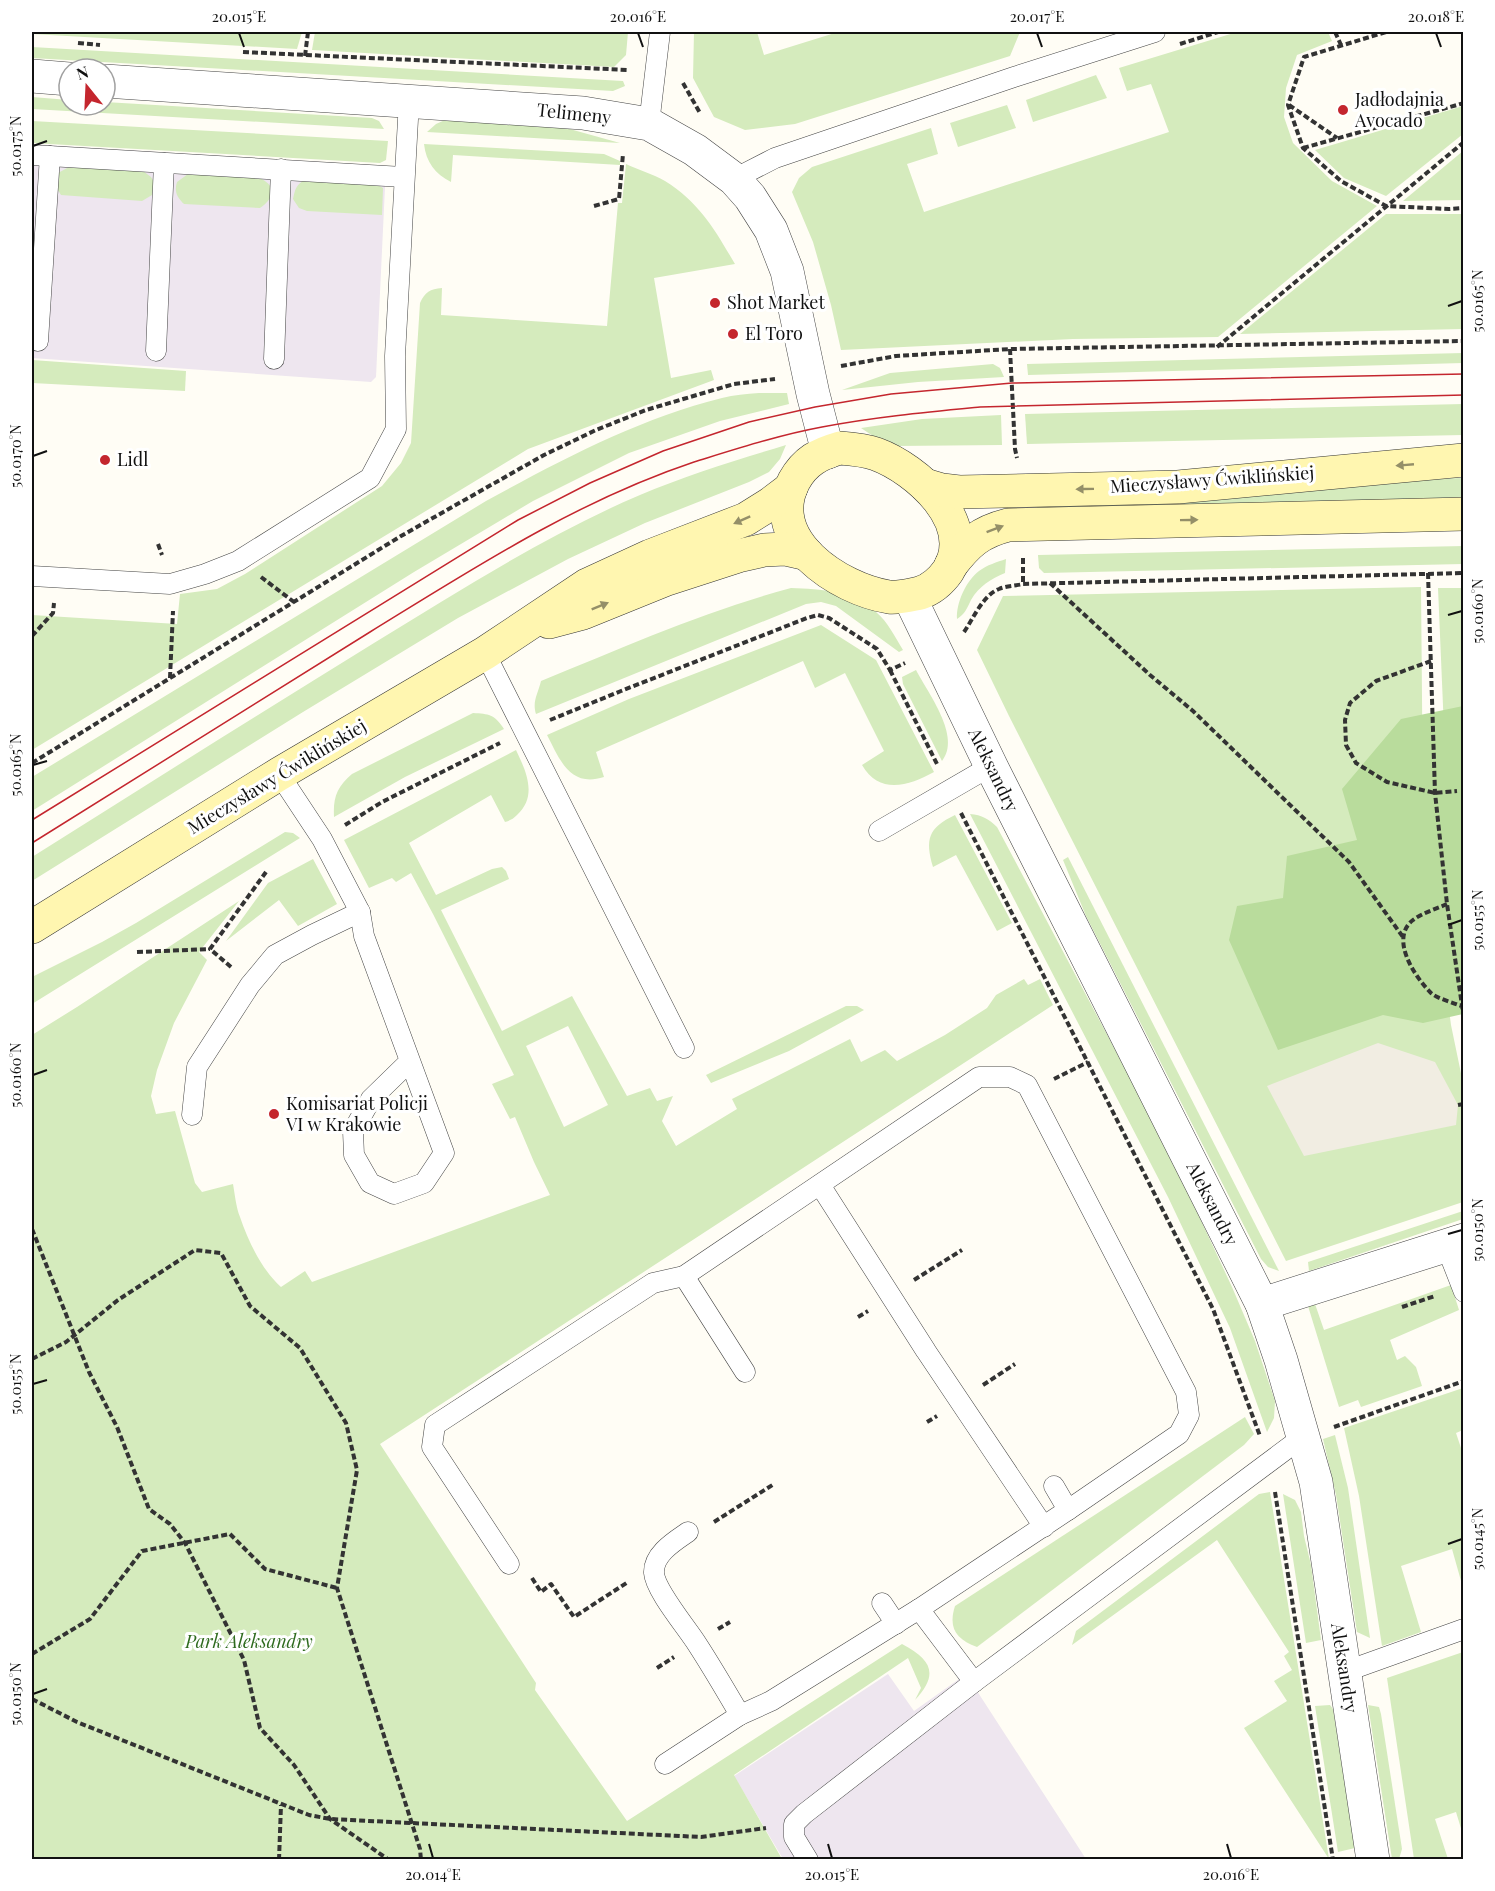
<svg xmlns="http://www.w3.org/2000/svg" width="1495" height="1891" viewBox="0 0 1495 1891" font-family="'Playfair Display',serif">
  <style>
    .industrial { fill: #eee6ef }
    .green { fill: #d5ebbd; fill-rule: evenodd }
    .forest { fill: #b9dc9c }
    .plaza { fill: #f1ede2 }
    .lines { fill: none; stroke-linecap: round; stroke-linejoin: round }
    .lane-casing { stroke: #444; stroke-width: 21 }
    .street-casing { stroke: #444; stroke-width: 34 }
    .secondary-casing { stroke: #333; stroke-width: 34 }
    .path { stroke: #333; stroke-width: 4; stroke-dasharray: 6 3; stroke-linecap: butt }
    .lane { stroke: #fff; stroke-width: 20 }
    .street { stroke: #fff; stroke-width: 33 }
    .secondary { stroke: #fff6b0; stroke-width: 33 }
    .tram { stroke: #c4262e; stroke-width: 1.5 }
    .oneway { fill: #948f68 }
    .ticks { fill: none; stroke: #111; stroke-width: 2 }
    .poi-dot { fill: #c4262e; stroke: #fff; stroke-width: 2 }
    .labels { text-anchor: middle; stroke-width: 6; stroke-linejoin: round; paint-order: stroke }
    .poi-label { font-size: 18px; fill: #111; stroke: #fff; text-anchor: start }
    .street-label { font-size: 18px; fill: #111; stroke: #fff }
    .park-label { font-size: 18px; font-style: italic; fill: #2f6b1f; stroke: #fff }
    .neatline { fill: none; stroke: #111; stroke-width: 2 }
    .ticks-label { font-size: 15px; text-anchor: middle; fill: #111 }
  </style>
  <rect width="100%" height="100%" fill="#fffdf5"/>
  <g class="industrial">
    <polygon points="32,144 386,166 376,377 371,382 32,358"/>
    <polygon points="888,1674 914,1711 966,1674 1086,1859 783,1859 734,1776"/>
  </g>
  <g class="green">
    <polygon points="32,32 302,32 297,49 32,34"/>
    <polygon points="315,32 628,32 626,55 614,67 312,50"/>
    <polygon points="694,32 757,32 764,55 838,32 1020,32 1010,56 795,124 745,130 714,117 693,78"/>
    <polygon points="1237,32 1328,32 1332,41 1297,55 1286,88 1284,117 1293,143 1332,181 1377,206 1218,337 1073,339 841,350 831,305 813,242 792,192 799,178 812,167 931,128 938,154 907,164 924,212 1169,132 1151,84 1127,91 1119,68"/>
    <polygon points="32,47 623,81 625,86 613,91 32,58"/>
    <polygon points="1096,75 1107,98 1033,122 1026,100"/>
    <polygon points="32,97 69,100 69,105 105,105 105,102 372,118 379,121 384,129 32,109"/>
    <polygon points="1007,105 1016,128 958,147 950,123"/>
    <polygon points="1463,106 1463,134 1386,196 1344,178 1315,150"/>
    <polygon points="445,120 566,128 620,143 427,132 436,124"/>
    <polygon points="32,121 388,141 386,160 380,163 32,143"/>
    <path d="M424,144L604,154L620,161V165L453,155L451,182C435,174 426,162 424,144Z"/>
    <polygon points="1463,151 1463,200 1403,201"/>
    <path d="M626,164C639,170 653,174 665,181C700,203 715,230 735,264L654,278L671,378L711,370L714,380L528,449L32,750V615L177,624L180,594L217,589L245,574L382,486L401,463L411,443L420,303C425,292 430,289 442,288L441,315L607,326L618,203H622Z"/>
    <polygon points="69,167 143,171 151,177 156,185 152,195 142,201 61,195 56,187 58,173"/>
    <path d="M188,174L257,177C277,185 276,197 260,208L184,204C177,197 174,192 177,182Z"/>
    <path d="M305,180L376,184L383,188L382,215L307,211L299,208L293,199C295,190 296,184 305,180Z"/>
    <polygon points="1386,214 1463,214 1463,329 1240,334"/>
    <polygon points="1463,353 1463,363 1028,375 1027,364"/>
    <polygon points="32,360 186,371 185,391 32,383"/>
    <polygon points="993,364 1000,368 1004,377 918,382 842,390 890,373"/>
    <path d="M759,393H787L789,404L720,421L629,453L533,501L414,572L32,811V777L486,501C561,460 638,419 722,398C734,395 746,394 759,393Z"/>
    <polygon points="1463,404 1463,435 1027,444 1025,414"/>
    <polygon points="1001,415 1002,445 896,446 879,440 861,428 922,419"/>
    <path d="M786,445L780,459L769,472L749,482L645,523L568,559L458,618L303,712L32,881V857C146,785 259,714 374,643C461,590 546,535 640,495C687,475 737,460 786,445Z"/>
    <polygon points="1463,478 1463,503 1037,512 1037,502 1375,480"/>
    <polygon points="1464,546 1463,564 1044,573 1039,568 1038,555"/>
    <path d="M1006,559L1005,573C991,579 979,586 971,600C967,608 965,614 957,619C956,603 966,581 979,571C987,565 997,562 1006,559Z"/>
    <polygon points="1421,587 1423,809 1451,1025 1463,1083 1463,1202 1286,1261 1009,716 977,650 1003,596"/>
    <path d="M791,588C821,589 853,591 876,612C888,622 895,637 903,650L899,652L836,606L821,602L806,604L536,714C532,701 538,694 541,681C624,647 705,611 791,588Z"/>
    <polygon points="1438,588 1463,588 1463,917 1447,800"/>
    <path d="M821,625L876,660L934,772C909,786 879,795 862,765L884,751L845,673L815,688L803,661L596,752L604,777C570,788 560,760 547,735L629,699Z"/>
    <path d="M916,670C928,693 962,737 942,761L903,684L902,677Z"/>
    <path d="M473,713C489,714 494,714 504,729L405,777L334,817C333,797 337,787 352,774Z"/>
    <path d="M516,750C526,771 538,796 517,815C513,819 511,820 505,822L491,795L409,843L436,895L492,869L502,867L506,871L509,879L441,910L502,1031L572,996L627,1096L650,1088L657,1101L673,1096L662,1121L676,1146L737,1109L732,1099L850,1039L861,1062L885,1050L897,1061L945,1035L987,1008L996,995L1024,979L1028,985L1040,979L1053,1005L380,1444L536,1683L535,1690L627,1821L902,1644C932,1660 939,1674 915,1700L921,1688L908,1658L734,1775L782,1859H32V1035L77,1007L239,901L199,952L207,960L174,1023L157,1070L151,1096L156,1114L175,1111L195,1183L202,1192L233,1184C235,1195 236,1207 240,1217C248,1241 262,1270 281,1287L305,1271L312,1282L550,1195L534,1162L515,1117L510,1119L492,1084L514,1075L433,914L411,873L396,882L392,878L369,888L344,840ZM568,1026L608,1105L564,1127L526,1046Z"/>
    <path d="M970,814C982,815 989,819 997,827L1138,1093L1198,1214L1232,1287L1255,1341L1275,1401L1274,1418L1267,1432L1230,1328L1168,1197Z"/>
    <path d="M955,815L1012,923L997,931L956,855L933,867C925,839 928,828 955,815Z"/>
    <polygon points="285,832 293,833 300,838 32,1004 32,977 102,942 136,923"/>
    <polygon points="1068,857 1279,1271 1268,1267 1261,1259 1086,916 1063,860"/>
    <polygon points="313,859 337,904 298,926 279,900 226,941 268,883"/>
    <polygon points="846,1006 857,1006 864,1010 789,1051 711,1083 706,1075"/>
    <polygon points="1463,1211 1463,1219 1309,1271 1308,1262"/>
    <polygon points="1451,1285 1459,1310 1390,1340 1397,1360 1405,1356 1416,1367 1422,1386 1361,1407 1358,1400 1339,1407 1308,1306 1315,1304 1324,1330"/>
    <polygon points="1463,1388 1463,1430 1456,1433 1464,1457 1463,1588 1452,1549 1401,1566 1421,1632 1382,1646 1359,1496 1344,1428"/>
    <path d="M1245,1417L1254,1434L1244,1445L977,1647C956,1639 948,1628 955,1606Z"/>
    <polygon points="1335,1435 1348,1488 1370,1638 1357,1632 1336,1495 1323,1439"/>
    <polygon points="1270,1492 1329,1859 1244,1728 1287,1701 1274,1681 1292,1670 1284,1656 1289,1652 1217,1540 1072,1645 1076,1631 1259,1494"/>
    <polygon points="1283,1494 1295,1500 1301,1512 1304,1536 1311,1565 1321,1640 1306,1643"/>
    <polygon points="1463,1652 1463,1835 1456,1812 1435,1819 1448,1859 1414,1859 1387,1678"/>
    <polygon points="1330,1705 1333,1709 1355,1848 1338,1852 1315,1706"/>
    <polygon points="1368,1705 1379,1707 1381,1714 1402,1849 1399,1859 1392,1859"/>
  </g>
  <polygon class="forest" points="1463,706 1463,1014 1423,1023 1383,1015 1278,1050 1229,940 1237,906 1283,898 1287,856 1357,840 1342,789 1401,719"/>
  <polygon class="plaza" points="1378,1043 1435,1062 1458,1105 1456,1125 1304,1156 1267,1086"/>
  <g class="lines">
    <defs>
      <g id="lane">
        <polyline points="649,124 660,32"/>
        <polyline points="32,155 403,177"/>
        <polyline points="734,179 775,158 1014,77 1155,32"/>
        <polyline points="38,341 50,156"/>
        <polyline points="156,351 164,163"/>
        <polyline points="274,359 281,169"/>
        <polyline points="32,576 170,584 205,574 238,561 370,478 396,429 395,356 409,101"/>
        <polyline points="485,653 684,1048"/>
        <polyline points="879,831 991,766"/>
        <polyline points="360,912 364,936 444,1153 424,1183 394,1194 370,1183 354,1155 353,1131 371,1099 409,1062"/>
        <polyline points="192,1115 197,1067 250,985 275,955 312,935 360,912 322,839 279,774"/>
        <polyline points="820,1185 926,1351 1044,1527"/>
        <polyline points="1446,1246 1464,1292"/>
        <polyline points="684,1276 745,1372"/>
        <path d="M688,1532C675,1541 653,1554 654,1573C655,1590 687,1628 697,1644C712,1667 726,1691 740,1715"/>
        <polyline points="509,1564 432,1447 435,1425 653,1283 684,1276 979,1077 1010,1077 1027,1085 1186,1392 1189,1415 1179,1434 1068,1510"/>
        <polyline points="882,1603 896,1624"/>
        <polyline points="919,1609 1068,1510 1054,1486"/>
        <polyline points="1344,1672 1464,1629"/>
        <polyline points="665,1764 740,1715 771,1701 919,1609 974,1682"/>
        <polyline points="808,1860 794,1837 794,1824 804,1814 974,1682 1304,1436"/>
      </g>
      <g id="street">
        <polyline points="32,76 69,79"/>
        <polyline points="105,81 583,113 649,124 695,150 734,179 750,197 771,230 787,271 813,394 828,452"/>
        <polyline points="909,596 991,766 1262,1304 1281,1360 1316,1482 1373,1860"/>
        <polyline points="1262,1304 1464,1240"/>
      </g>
      <g id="secondary">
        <path d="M840,448C853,449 865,450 876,454C917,469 978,523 948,571C941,581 932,589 920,593C910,595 899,598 889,597C839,589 763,540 794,481C805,461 819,454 840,448Z"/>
        <polyline points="925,485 942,490 959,492 1178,487 1464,460"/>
        <path d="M951,565C968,543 980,532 1008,525L1464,514"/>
        <polyline points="549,622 583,613 667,579 738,556 764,550 785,549 807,554"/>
        <polyline points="32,927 279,774 485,653 587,585 650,556 746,519 770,504 791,488"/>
      </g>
    </defs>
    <use href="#lane" class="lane-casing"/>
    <use href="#street" class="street-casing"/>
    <use href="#secondary" class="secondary-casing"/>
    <g class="path">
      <polyline points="1335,32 1341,45"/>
      <polyline points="1386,32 1304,57 1288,105 1303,148 1341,181 1386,206 1449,209 1464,208"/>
      <polyline points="78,43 100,45"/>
      <polyline points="1180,44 1218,32"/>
      <polyline points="243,52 628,70"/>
      <polyline points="305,56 308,32"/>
      <polyline points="683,83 700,113"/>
      <polyline points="1289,105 1337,138"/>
      <polyline points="1303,148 1464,103"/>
      <polyline points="594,206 619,199 623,154"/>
      <polyline points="1217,347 1464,142"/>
      <polyline points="1010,349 1015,449 1017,458"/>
      <polyline points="841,366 896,356 1010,349 1464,341"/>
      <polyline points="158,544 162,555"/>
      <polyline points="1023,558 1023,584"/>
      <polyline points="1428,573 1435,793 1447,904 1464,1019"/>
      <polyline points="261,577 294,602"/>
      <polyline points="1050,583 1150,675 1193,711 1349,862 1403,937"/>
      <path d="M964,632C973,619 983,595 999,589C1006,586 1015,586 1023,584L1464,573"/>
      <polyline points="32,636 53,613 54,603"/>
      <polyline points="1431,661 1376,681 1350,703 1345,720 1346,745 1356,763 1387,782 1435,793 1457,791"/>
      <polyline points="890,670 938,766"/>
      <polyline points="170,678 173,611"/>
      <polyline points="550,720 621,691 807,618 818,615 829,618 877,649 890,670 905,663"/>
      <polyline points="32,763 401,536 544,455 596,430 646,410 734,384 775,379"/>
      <polyline points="961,813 1213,1309 1260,1436"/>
      <polyline points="345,825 382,802 500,743"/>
      <path d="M1447,904C1436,909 1422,913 1413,920C1389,939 1415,977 1431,993C1438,999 1452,1002 1461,1006"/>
      <polyline points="137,952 210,949"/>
      <polyline points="231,967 210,949 266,872"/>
      <polyline points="1054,1079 1088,1062"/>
      <polyline points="1458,1105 1464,1104"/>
      <polyline points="32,1229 89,1372 117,1427 149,1509 170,1524 185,1543 244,1660 260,1728 294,1765 330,1819 389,1860"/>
      <polyline points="914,1280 962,1250"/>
      <polyline points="1402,1307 1435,1296"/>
      <polyline points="858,1317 868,1311"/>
      <polyline points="32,1359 66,1342 118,1300 195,1250 221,1253 250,1306 300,1348 346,1423 357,1470 337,1588 420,1849 421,1860"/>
      <polyline points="983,1385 1015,1364"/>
      <polyline points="927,1422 937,1416"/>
      <polyline points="1334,1427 1464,1381"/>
      <polyline points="1275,1492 1333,1860"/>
      <polyline points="714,1522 774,1484"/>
      <polyline points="532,1578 541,1592 551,1584 574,1617 628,1582"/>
      <polyline points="718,1629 730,1622"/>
      <polyline points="32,1654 90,1619 142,1551 230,1534 265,1569 337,1588"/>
      <polyline points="657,1668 674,1657"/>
      <polyline points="32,1699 77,1722 309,1815 330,1819 411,1823 701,1837 766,1828"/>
      <polyline points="279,1860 281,1805"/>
    </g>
    <use href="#lane" class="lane"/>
    <use href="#street" class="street"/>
    <use href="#secondary" class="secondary"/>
    <g class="tram">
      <polyline points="32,820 518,520 590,483 663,451 749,422 815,407 891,394 1012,383 1464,374"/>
      <path d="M32,843C144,772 257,702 370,632C474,568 577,501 694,462C736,449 779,435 822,427C874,417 928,412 980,407L1464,395"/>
    </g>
  </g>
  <defs><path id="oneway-solid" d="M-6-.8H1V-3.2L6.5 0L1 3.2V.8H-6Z" transform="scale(1.5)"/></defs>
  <g class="oneway">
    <use href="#oneway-solid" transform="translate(1405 465) rotate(175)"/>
    <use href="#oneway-solid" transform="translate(1085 489) rotate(179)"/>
    <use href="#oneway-solid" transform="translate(742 520) rotate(156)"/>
    <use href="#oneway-solid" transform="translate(1189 520) rotate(-1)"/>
    <use href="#oneway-solid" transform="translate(995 529) rotate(-21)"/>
    <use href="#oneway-solid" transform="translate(600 606) rotate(-22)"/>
  </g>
  <path class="ticks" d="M239,33L244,47M638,33L643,47M1037,33L1042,47M1436,33L1441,47M33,146L47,141M1448,306L1462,301M33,456L47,451M1448,615L1462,611M33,765L47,761M1448,925L1462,920M33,1075L47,1070M1448,1234L1462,1230M33,1384L47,1380M1448,1544L1462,1539M33,1694L47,1689M429,1844L433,1858M828,1844L832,1858M1227,1844L1231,1858"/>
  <g class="poi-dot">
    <circle cx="1343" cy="110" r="6"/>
    <circle cx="715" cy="303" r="6"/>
    <circle cx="733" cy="334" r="6"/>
    <circle cx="105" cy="460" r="6"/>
    <circle cx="274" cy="1114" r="6"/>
  </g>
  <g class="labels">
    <g class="poi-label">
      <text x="1355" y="106">Jadłodajnia<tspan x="1355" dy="21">Avocado</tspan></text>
      <text x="727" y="309">Shot Market</text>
      <text x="745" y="340">El Toro</text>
      <text x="117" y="466">Lidl</text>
      <text x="286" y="1110">Komisariat Policji<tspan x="286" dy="21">VI w Krakowie</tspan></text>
    </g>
    <g class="street-label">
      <text transform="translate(574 114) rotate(6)" y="6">Telimeny</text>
      <text transform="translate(1212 480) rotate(-4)" y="6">Mieczysławy Ćwiklińskiej</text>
      <text transform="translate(993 770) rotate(64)" y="6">Aleksandry</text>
      <text transform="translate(277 777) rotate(-31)" y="6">Mieczysławy Ćwiklińskiej</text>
      <text transform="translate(1212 1204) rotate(63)" y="6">Aleksandry</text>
      <text transform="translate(1344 1668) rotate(81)" y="6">Aleksandry</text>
    </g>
    <g class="park-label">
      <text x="249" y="1648">Park Aleksandry</text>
    </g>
  </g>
  <rect width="1495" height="1891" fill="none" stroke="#ffffff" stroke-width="66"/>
  <g transform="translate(87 87) rotate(342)"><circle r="28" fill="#ffffff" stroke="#a0a0a0" stroke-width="1.5"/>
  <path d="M0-4.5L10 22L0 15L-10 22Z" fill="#c4262e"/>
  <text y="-9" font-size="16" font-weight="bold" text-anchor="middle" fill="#111111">N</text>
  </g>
  <rect x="33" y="33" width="1429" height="1825" class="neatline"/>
  <g class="ticks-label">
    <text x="239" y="22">20.015°E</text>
    <text x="638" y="22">20.016°E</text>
    <text x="1037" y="22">20.017°E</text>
    <text x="1436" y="22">20.018°E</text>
    <text transform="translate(16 146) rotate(-90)" y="5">50.0175°N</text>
    <text transform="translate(1478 301) rotate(-90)" y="5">50.0165°N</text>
    <text transform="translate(16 456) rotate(-90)" y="5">50.0170°N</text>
    <text transform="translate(1478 611) rotate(-90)" y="5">50.0160°N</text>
    <text transform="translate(16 765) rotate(-90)" y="5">50.0165°N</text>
    <text transform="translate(1478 920) rotate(-90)" y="5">50.0155°N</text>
    <text transform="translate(16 1075) rotate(-90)" y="5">50.0160°N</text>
    <text transform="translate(1478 1230) rotate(-90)" y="5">50.0150°N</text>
    <text transform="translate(16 1384) rotate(-90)" y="5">50.0155°N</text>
    <text transform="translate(1478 1539) rotate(-90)" y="5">50.0145°N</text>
    <text transform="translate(16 1694) rotate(-90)" y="5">50.0150°N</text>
    <text x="433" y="1880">20.014°E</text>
    <text x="832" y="1880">20.015°E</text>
    <text x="1231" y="1880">20.016°E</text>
  </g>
</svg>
